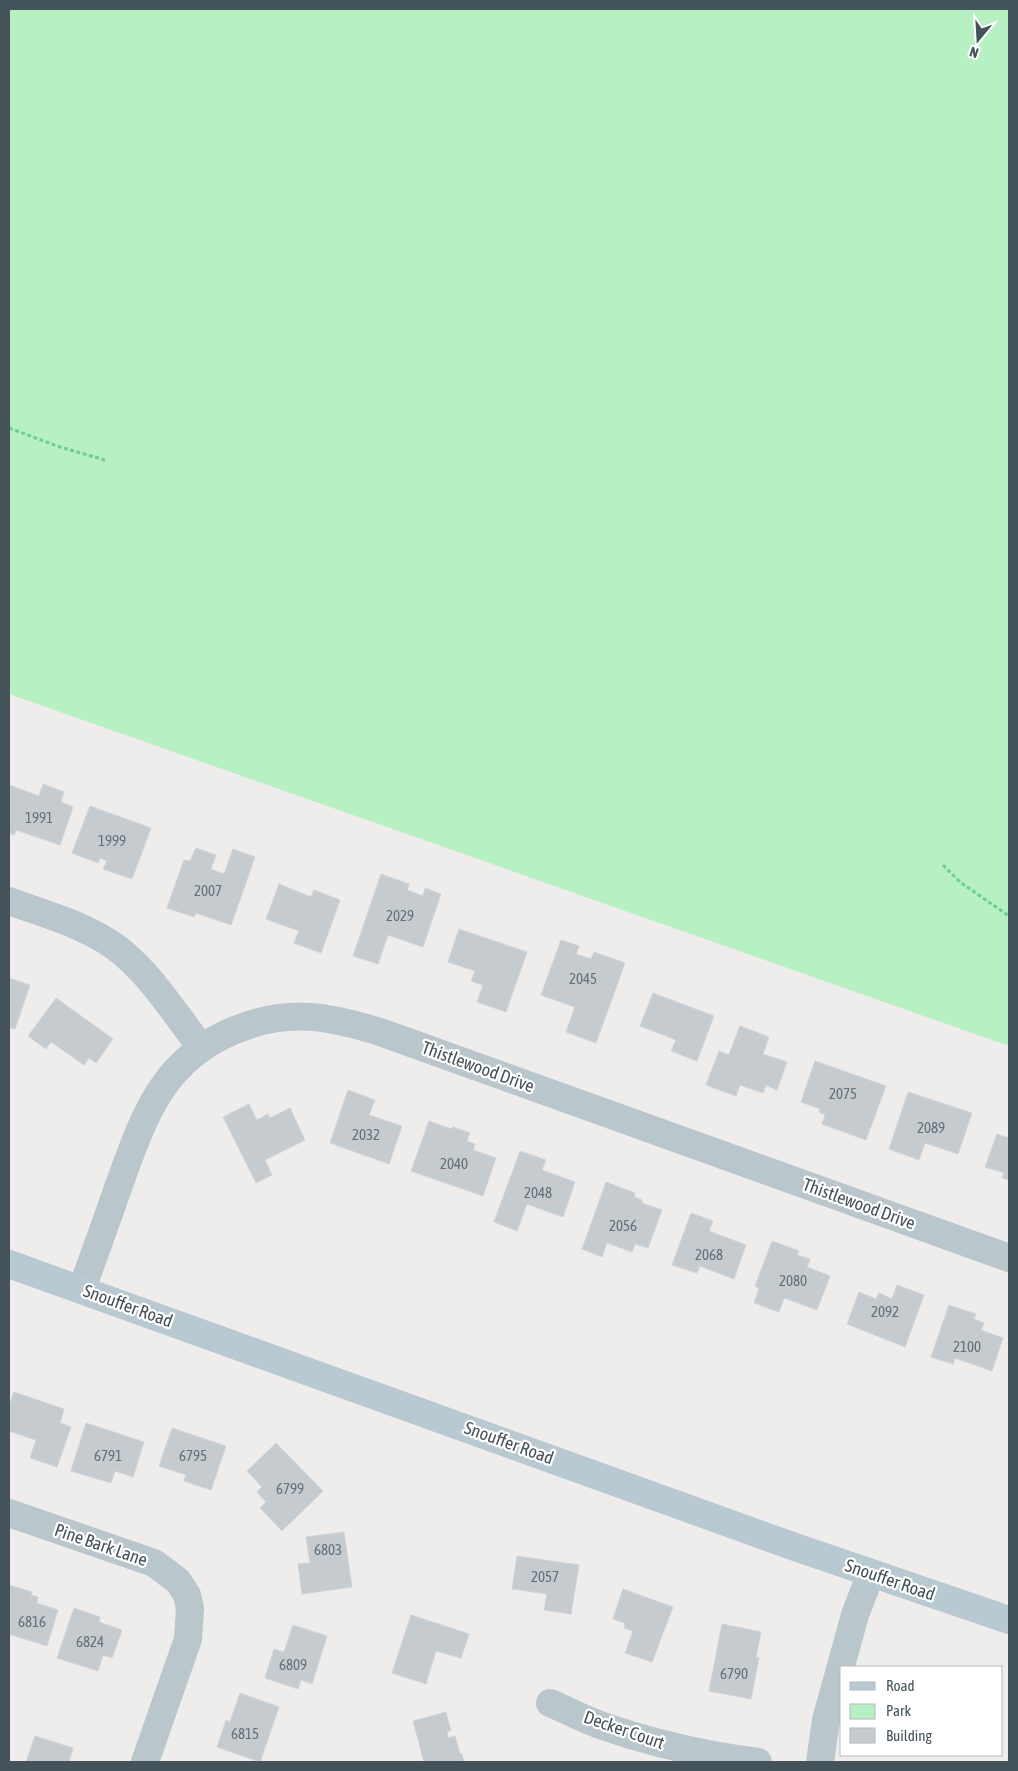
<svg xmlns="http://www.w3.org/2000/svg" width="1018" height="1771" viewBox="0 0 1018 1771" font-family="'Asap Condensed',sans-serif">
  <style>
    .green { fill: #b7f0c3 }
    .building { fill: #c5cbcf; stroke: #d0d4d8 }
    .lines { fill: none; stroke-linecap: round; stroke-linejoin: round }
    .path { stroke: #6ecf8e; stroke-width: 3; stroke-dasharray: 4 2.5; stroke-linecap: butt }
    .street { stroke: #b9c7cc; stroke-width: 28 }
    .secondary { stroke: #b8c9d2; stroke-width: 28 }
    .labels { text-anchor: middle; stroke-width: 4.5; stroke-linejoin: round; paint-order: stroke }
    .number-label { font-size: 15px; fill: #647177 }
    .street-label { font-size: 18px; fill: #44535a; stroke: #fff }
  </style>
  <rect width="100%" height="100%" fill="#efecec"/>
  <polygon class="green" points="9,9 1009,9 1009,1046 9,694"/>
  <g class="building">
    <polygon points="43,784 64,792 61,802 73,807 60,845 16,830 14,835 9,833 9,785 39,796"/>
    <polygon points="90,806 151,828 132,879 103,869 107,861 100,858 98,863 72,853"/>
    <polygon points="196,848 216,855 211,869 224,874 233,849 255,857 231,925 196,913 194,917 167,908 184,860 190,861"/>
    <polygon points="381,874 409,884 407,890 423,896 425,888 441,894 423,947 388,935 378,964 353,956"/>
    <polygon points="279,884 311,897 314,890 340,900 321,953 294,943 299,931 266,919"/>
    <polygon points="459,929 527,952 506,1012 477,1002 483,985 471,981 475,971 448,962"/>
    <polygon points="561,940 579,946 576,954 591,959 594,952 625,963 596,1043 566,1032 575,1007 541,995"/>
    <polygon points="9,978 30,985 15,1029 9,1027"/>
    <polygon points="653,993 714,1016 697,1061 671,1051 676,1040 640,1026"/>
    <polygon points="56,998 113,1039 96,1063 89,1058 84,1065 51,1042 46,1049 28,1036"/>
    <polygon points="740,1026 769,1037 763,1054 787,1062 777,1090 766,1085 763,1093 740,1085 736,1096 706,1085 719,1051 729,1055"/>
    <polygon points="815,1061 886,1086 866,1140 822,1124 825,1115 819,1112 820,1109 801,1102"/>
    <polygon points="348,1090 375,1100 369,1115 402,1126 389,1164 330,1143"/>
    <polygon points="908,1092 972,1113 958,1154 925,1143 919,1160 889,1149"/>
    <polygon points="249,1104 257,1120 268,1114 270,1118 290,1108 305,1140 265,1160 272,1175 256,1183 223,1117"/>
    <polygon points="429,1121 451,1129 453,1127 470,1133 467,1141 475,1144 473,1150 496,1158 483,1196 411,1171"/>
    <polygon points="997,1134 1009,1138 1009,1180 1002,1178 1004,1173 985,1167"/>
    <polygon points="520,1151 546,1160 542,1170 575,1182 563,1217 527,1204 517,1231 494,1222"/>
    <polygon points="606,1182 635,1193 634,1197 642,1200 642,1203 662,1210 648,1248 635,1244 632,1252 607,1243 602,1257 582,1249"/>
    <polygon points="691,1213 713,1221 709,1231 746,1245 734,1279 700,1266 697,1273 672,1265"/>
    <polygon points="772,1241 799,1251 797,1255 810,1259 807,1267 830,1276 817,1310 784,1298 779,1312 754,1303 759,1288 755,1286"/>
    <polygon points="897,1285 924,1295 905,1347 847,1324 859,1292 876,1299 879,1293 892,1299"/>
    <polygon points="949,1305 976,1314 974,1319 984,1323 981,1330 1003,1338 992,1371 955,1358 953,1364 931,1357"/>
    <polygon points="14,1392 64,1409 60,1423 71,1427 57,1467 30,1458 36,1440 9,1431 9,1406"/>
    <polygon points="86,1423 144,1442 133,1477 115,1471 111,1483 71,1471"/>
    <polygon points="172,1428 226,1446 211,1490 184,1481 186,1475 159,1466"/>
    <polygon points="276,1443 323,1491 282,1531 260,1508 266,1502 257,1492 262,1487 247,1471"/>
    <polygon points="344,1532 352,1587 302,1594 298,1564 310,1563 306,1537"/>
    <polygon points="517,1556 579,1565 571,1614 544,1610 547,1594 512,1589"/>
    <polygon points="9,1585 32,1592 31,1595 38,1597 37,1603 58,1610 47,1646 9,1634"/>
    <polygon points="623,1589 673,1607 652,1662 625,1653 633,1631 624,1628 625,1623 613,1619"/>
    <polygon points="74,1608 100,1617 99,1622 122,1630 112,1658 103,1655 98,1671 57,1658"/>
    <polygon points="411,1615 469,1634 461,1658 436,1651 426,1684 392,1673"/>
    <polygon points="722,1624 761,1632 756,1657 759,1658 751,1699 709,1691"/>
    <polygon points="293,1625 327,1636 312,1684 301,1680 298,1689 265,1678 274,1649 284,1652"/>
    <polygon points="240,1693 279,1707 260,1762 217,1747 226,1720 230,1722"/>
    <polygon points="446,1712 451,1731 447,1731 448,1738 455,1736 460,1754 462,1754 464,1762 424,1762 413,1721"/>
    <polygon points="35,1736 73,1748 69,1762 26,1762"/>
  </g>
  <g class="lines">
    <g class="path">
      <polyline points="9,428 60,447 105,460"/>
      <polyline points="943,865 960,882 1009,916"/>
    </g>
    <g class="street">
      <path d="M9,901C44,914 83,924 114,946C150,972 174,1013 201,1047"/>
      <path d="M82,1289C94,1255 107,1220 119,1185C144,1116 162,1060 235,1030C289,1008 330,1016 383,1033L1009,1258"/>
      <polyline points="9,1513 154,1563 178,1581 187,1595 190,1609 188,1639 145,1762"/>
      <path d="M550,1703C567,1710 583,1719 600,1725C651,1743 704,1755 758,1762"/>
      <polyline points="820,1762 826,1720 855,1615 871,1573"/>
    </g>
    <polyline class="secondary" points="9,1264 795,1547 1009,1620"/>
  </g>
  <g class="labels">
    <g class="number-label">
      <text x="39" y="823">1991</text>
      <text x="112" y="846">1999</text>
      <text x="208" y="896">2007</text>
      <text x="400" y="921">2029</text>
      <text x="583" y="984">2045</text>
      <text x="843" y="1099">2075</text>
      <text x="931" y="1133">2089</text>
      <text x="366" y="1140">2032</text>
      <text x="454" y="1169">2040</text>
      <text x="538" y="1198">2048</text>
      <text x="623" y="1231">2056</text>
      <text x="709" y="1260">2068</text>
      <text x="793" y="1286">2080</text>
      <text x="885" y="1317">2092</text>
      <text x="967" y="1352">2100</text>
      <text x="108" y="1461">6791</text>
      <text x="193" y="1461">6795</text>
      <text x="290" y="1494">6799</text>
      <text x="328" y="1555">6803</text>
      <text x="545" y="1582">2057</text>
      <text x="32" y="1627">6816</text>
      <text x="90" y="1647">6824</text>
      <text x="293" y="1670">6809</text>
      <text x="734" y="1679">6790</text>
      <text x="245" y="1739">6815</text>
    </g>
    <g class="street-label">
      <text transform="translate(478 1067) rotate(20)" y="6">Thistlewood Drive</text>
      <text transform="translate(859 1204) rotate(20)" y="6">Thistlewood Drive</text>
      <text transform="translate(128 1306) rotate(20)" y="6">Snouffer Road</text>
      <text transform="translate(509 1443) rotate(20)" y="6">Snouffer Road</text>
      <text transform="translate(101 1545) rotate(19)" y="6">Pine Bark Lane</text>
      <text transform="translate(890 1580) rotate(19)" y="6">Snouffer Road</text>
      <text transform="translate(624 1730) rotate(19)" y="6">Decker Court</text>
    </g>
  </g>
  <rect width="1018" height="1771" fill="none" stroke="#44535a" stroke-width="20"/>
  <rect x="840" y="1666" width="162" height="90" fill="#ffffff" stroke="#b4babd"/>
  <rect x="850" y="1682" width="25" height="8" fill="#b8c9d2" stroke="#b4babd"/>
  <text x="886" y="1691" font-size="15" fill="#44535a">Road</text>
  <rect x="850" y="1704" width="25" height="15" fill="#b7f0c3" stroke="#b4babd"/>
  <text x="886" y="1716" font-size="15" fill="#44535a">Park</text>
  <rect x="850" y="1728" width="25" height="15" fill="#c5cbcf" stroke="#b4babd"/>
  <text x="886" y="1741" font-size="15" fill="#44535a">Building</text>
  <g transform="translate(978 40) rotate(198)" stroke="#ffffff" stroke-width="4" paint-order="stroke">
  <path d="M0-4L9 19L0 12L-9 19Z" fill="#44535a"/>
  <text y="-8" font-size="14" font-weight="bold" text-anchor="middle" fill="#44535a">N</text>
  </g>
</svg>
